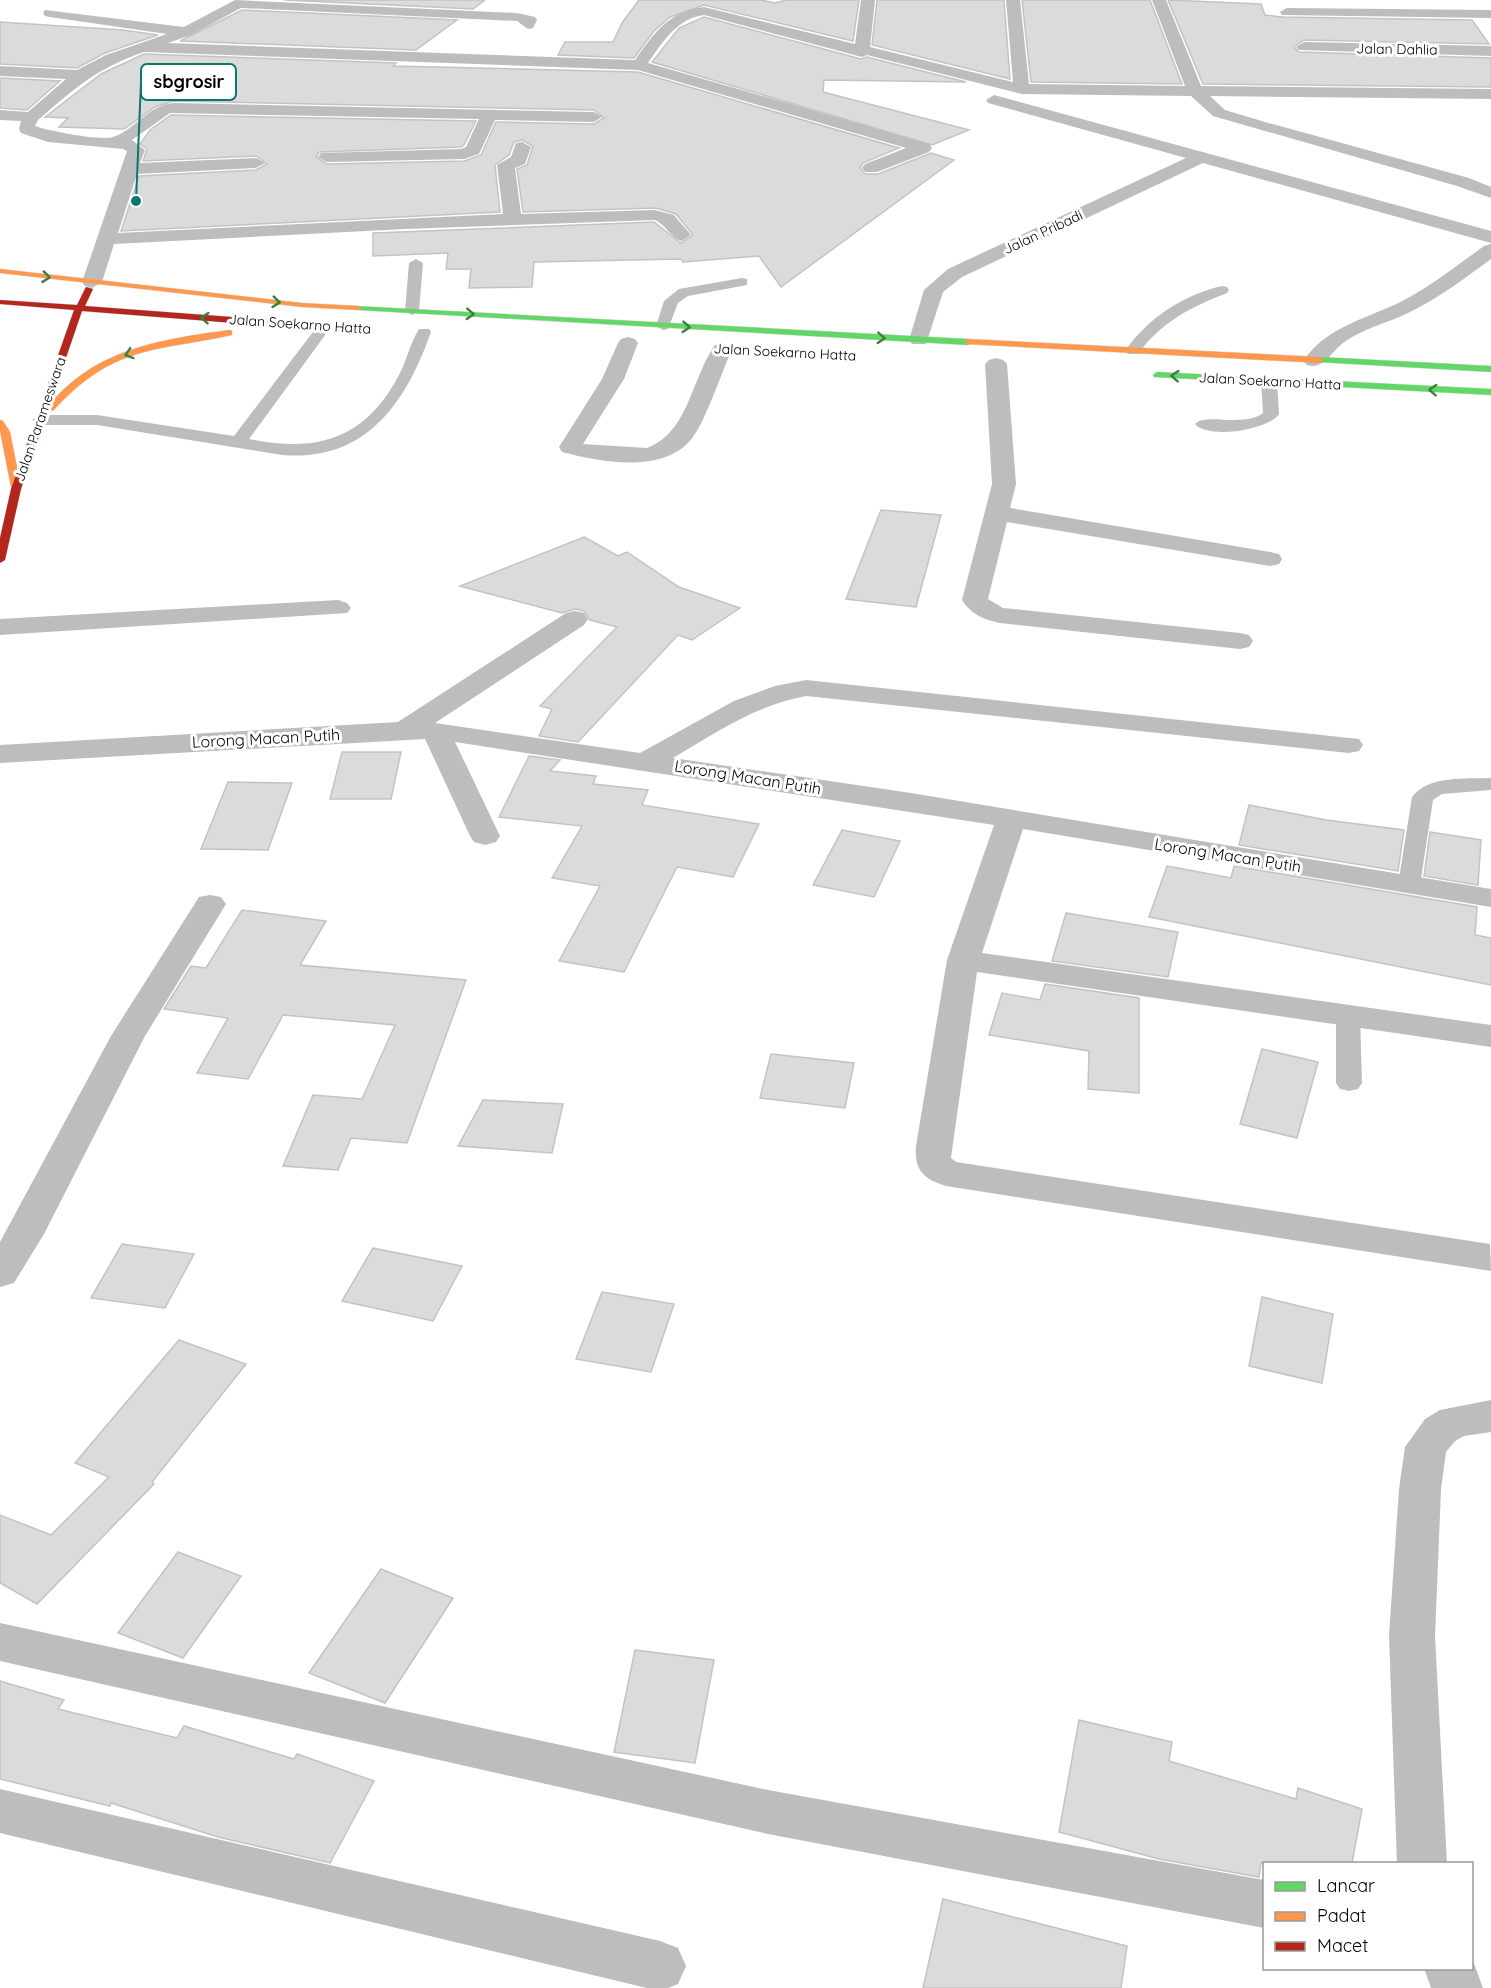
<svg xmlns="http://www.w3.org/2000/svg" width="1491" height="1988" viewBox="0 0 1491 1988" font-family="Quicksand,sans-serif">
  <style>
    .building { fill: #dbdbdb; stroke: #c3c3c3; stroke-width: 1.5 }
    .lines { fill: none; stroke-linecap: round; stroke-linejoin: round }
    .fast-casing { stroke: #dbdbdb; stroke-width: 1 }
    .slow-casing { stroke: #dbdbdb; stroke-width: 1 }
    .jam-casing { stroke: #dbdbdb; stroke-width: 1 }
    .lane { fill: #bdbdbd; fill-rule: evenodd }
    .street { fill: #bdbdbd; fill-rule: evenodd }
    .fast { fill: #63d668; fill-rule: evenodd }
    .slow { fill: #ff974d; fill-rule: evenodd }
    .jam { fill: #b3261e; fill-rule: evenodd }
    .oneway { stroke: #3b803e }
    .labels { text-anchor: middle; stroke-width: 6; stroke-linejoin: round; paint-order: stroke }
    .far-street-label { font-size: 14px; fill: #000; stroke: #fff }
    .street-label { font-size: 16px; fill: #000; stroke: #fff }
    .leader { fill: none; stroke: #0f766e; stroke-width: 2 }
    .callout-dot { fill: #0f766e; stroke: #fff; stroke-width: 2 }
    .callout { fill: #fff; stroke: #0f766e; stroke-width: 2 }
    .callout-label { font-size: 18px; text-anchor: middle; font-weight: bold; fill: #000 }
  </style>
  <rect width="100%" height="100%" fill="#fff"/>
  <g class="building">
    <polygon points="284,0 485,0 473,9"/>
    <polygon points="639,0 761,0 775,3 786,0 859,0 853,41 704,5 670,17 654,31 634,58 558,55 565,42 613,42 622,23"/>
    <polygon points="877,0 1004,0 1010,79 872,45"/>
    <polygon points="1022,0 1150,0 1182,84 1031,82"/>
    <polygon points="1168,0 1261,4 1265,15 1282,17 1472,20 1489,44 1304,40 1294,47 1299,52 1491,58 1491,87 1203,84"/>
    <polygon points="242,10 457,20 416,50 180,41"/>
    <polygon points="704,17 861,59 867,57 966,82 824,80 823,92 969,130 932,145 652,62 679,28"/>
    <polygon points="0,22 123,30 158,35 105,53 77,68 0,64"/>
    <polygon points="144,54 396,63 393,66 638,72 899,148 863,163 860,168 865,174 878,174 931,153 954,160 781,287 759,256 683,262 681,259 534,262 532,287 469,288 471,269 446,269 448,253 373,256 373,233 654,222 681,243 693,235 676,214 656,208 523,212 517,169 527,165 533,146 522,140 514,142 509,155 495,165 500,212 121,231 139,176 256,170 267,164 256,156 143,161 147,149 140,144 150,130 171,115 476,121 464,145 461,147 319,152 316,157 327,164 464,161 481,155 496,122 594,124 604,118 594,110 173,101 155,107 124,129 59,127 68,118 45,117 101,74"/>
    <polygon points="0,78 60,81 27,110 0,108"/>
    <polygon points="881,510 941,515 916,607 846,599"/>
    <polygon points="584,537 618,556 627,552 679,587 740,608 692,640 678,635 578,742 539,736 552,709 540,706 617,627 590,620 584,611 575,609 562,613 460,586"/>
    <polygon points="342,752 401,752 391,799 330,799"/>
    <polygon points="529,756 560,760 550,771 596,776 593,784 648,790 642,805 759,824 733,877 677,867 624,972 559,961 600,886 552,878 582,826 499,817"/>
    <polygon points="228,782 292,783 268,850 201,849"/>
    <polygon points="1249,805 1326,820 1404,830 1398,871 1239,845"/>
    <polygon points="842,830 900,841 874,897 813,885"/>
    <polygon points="1430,832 1481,840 1478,885 1424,876"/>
    <polygon points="1167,866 1231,878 1234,866 1477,907 1475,935 1491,938 1491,985 1149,917"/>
    <polygon points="242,910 326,921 300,965 466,980 407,1143 351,1138 338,1170 283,1166 313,1095 362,1099 395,1025 283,1015 248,1079 197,1073 228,1018 164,1009 191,966 206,968"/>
    <polygon points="1066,913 1178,932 1168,977 1052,961"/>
    <polygon points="1045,984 1139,998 1139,1093 1088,1089 1089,1051 989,1035 1002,993 1040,1000"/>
    <polygon points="1262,1049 1318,1062 1297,1138 1240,1124"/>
    <polygon points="771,1054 854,1063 845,1108 760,1098"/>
    <polygon points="483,1100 563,1104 552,1153 458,1146"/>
    <polygon points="122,1244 194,1254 165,1308 91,1298"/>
    <polygon points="373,1248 462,1266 433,1321 342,1301"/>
    <polygon points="602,1292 674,1304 651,1372 576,1359"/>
    <polygon points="1262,1297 1333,1314 1322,1383 1249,1366"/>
    <polygon points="179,1340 246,1364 152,1482 154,1484 37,1604 0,1583 0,1515 51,1535 109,1477 75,1463"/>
    <polygon points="178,1552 241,1576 183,1658 118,1633"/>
    <polygon points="381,1569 453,1598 385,1703 309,1673"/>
    <polygon points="635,1650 714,1660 695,1763 614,1752"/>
    <polygon points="0,1681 64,1700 58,1709 177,1738 184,1726 294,1759 297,1754 374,1781 330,1863 218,1837 111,1803 110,1806 0,1779"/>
    <polygon points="1079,1720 1172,1742 1169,1761 1296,1799 1298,1788 1362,1809 1352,1863 1261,1863 1259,1877 1159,1859 1059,1832"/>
    <polygon points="943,1899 1127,1946 1121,1988 923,1988"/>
  </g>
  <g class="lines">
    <defs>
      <g id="fast">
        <polygon points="355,306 968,339 972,342 968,345 358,310 354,308"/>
        <polygon points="1320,357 1491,366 1491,372 1317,362 1316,360"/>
        <polygon points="1157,372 1491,389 1491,395 1154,377 1153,375"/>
      </g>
      <g id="slow">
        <polygon points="0,269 302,303 358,306 362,308 358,310 302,307 0,273"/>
        <path d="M229,330L232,331V335C153,352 113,345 53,411L46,409C93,349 158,340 229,330Z"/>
        <polygon points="968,339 1320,357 1324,360 1320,363 965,344 965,340"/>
        <polygon points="0,420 3,421 10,432 21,487 19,489 11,487 0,431"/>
      </g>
      <polygon id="jam" points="86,287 93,289 85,306 285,321 289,324 285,327 82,311 21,489 5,560 0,563 0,538 11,489 74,310 0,304 0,300 77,305"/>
    </defs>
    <use href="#fast" class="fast-casing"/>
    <use href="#slow" class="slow-casing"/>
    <use href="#jam" class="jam-casing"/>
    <g class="lane">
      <polygon points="416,259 423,263 419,311 412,315 405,311 409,263"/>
      <polygon points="742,278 747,279 747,285 688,296 678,303 668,329 663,330 656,326 664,301 679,289"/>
      <path d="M1222,286L1227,287L1229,290L1227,293C1191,307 1161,322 1138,354H1128L1125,351C1148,318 1183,295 1222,286Z"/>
      <path d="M324,323L331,327L249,439C316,453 365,440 399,375C407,360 410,343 419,329H429L431,332C406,403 366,462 282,455L97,425H40L32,420L40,415H97L234,436L319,324Z"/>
      <path d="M1269,377L1277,382L1279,414C1267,431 1207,439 1195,424C1205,412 1243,428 1263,413L1261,382Z"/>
      <path d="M1491,778V790L1442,794L1433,800L1420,885L1417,890H1401L1398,885L1412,797C1428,775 1467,779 1491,778Z"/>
      <polygon points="1348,1008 1357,1011 1360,1016 1362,1083 1358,1089 1349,1091 1340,1089 1336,1083 1336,1016 1339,1011"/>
    </g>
    <g class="street">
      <path d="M235,0L517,13L535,17L537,20L533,28L528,29L517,21L241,8L191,35L168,43L635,60C654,33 669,11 704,7L855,44L861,0H875L870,47L1013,82L1006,0H1020L1029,84L1185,86L1152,0H1166L1201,86L1491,89V99L1210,96L1225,110L1265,122L1469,178L1491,187V198L1457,186L1213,116L1191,96L1022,94L867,55L862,57L704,15C676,19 663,42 648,63L929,144L932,148L929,152L877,172H865L862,168L865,164L906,148L638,70L144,52C97,68 75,88 38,120L35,126C48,131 101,141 113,137C135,130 147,106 173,103L594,112L602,117L594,122L495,120L479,154L464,159L327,162L318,157L321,153L461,149L466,147L479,119L170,113L132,140L145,150L140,163L256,158L265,163L256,168L137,174L118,233L503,214L497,165L511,157L516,143L522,142L531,147L525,164L515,168L521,214L655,210L674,215L691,235L682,241C671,238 666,225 655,220L405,229L114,244L102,282L92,288L85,286L82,282L127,151L123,149L48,142L21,133L19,129L21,121L0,120V110L28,112L66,79L0,76V66L77,70L106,55L167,34L50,17L45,16L43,13L45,10L184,27Z"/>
      <polygon points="1287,8 1491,10 1491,18 1282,15 1280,12"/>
      <polygon points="1304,42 1491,46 1491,56 1299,50 1296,47"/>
      <polygon points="994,95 1491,231 1491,243 1203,163 962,277 943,292 926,344 912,344 909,340 924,290 948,269 1186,158 988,103 986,100"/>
      <path d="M1491,244V259C1465,278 1439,298 1410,312C1388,323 1363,328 1343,343C1330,353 1324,370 1307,365L1303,361C1330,323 1370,319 1408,298C1435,283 1459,264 1484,246Z"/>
      <path d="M628,337L635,339L638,343L624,379L583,444L647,448C689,432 691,379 715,345H729L732,349C722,372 706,419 693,437C665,475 600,462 562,452L559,447L602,379L618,343L621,339Z"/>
      <path d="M996,358L1003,360L1007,364L1016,484L1010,508L1270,552L1279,554L1282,559L1279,564L1270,566L1007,522L988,599L1003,608L1240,633L1249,635L1253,641L1249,647L1240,649L1000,623C983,619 972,615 962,600L992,484L985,364L989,360Z"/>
      <polygon points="338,600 347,603 351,608 347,613 0,635 0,619"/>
      <path d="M575,611L584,613L588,619L584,625L435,723L640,753L734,701L775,686L806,680L1359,739L1363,745L1359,751L1349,753L806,696C756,705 716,733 673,758L911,793L1491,889V907L1023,829L982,953L1491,1025V1047L977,972L951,1158L956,1162L1490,1244L1491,1271L946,1186C923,1179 914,1170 916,1146L947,960L994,825L455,742L500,836L496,842L485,845L474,842L470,836L425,739L0,763V745L398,722L566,613Z"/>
      <polygon points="210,895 221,897 226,904 145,1036 44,1234 14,1283 0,1287 0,1242 111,1036 199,897"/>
      <polygon points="1491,1400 1491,1432 1464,1436 1455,1441 1446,1452 1441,1489 1435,1636 1447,1864 1397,1864 1389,1636 1399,1489 1405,1447 1425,1419 1440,1410"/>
      <polygon points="0,1623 768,1790 1264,1880 1264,1928 768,1834 0,1661"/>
      <polygon points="0,1789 660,1941 678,1948 686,1966 678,1984 668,1988 647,1988 0,1833"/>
      <polygon points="1472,1958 1483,1988 1431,1988 1424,1968 1472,1968"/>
    </g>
    <use href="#fast" class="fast"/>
    <use href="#slow" class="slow"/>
    <use href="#jam" class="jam"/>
  </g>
  <defs><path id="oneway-chevron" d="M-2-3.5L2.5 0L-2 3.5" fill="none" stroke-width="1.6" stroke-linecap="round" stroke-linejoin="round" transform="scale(1.5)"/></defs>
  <g class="oneway">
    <use href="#oneway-chevron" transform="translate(46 277) rotate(7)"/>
    <use href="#oneway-chevron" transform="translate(276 302) rotate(6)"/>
    <use href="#oneway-chevron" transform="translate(470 314) rotate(3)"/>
    <use href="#oneway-chevron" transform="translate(205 318) rotate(-176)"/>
    <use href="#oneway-chevron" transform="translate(686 327) rotate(4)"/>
    <use href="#oneway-chevron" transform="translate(881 338) rotate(3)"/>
    <use href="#oneway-chevron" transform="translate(129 354) rotate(162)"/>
    <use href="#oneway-chevron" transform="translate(1175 376) rotate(-176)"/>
    <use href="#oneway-chevron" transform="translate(1433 390) rotate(-177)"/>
  </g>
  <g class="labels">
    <g class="far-street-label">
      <text transform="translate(1397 49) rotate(1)" y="5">Jalan Dahlia</text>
      <text transform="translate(1043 232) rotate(-25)" y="5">Jalan Pribadi</text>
      <text transform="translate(300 324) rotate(4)" y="5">Jalan Soekarno Hatta</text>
      <text transform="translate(785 352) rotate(3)" y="5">Jalan Soekarno Hatta</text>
      <text transform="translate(1270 381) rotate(3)" y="5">Jalan Soekarno Hatta</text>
      <text transform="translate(40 419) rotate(-71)" y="5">Jalan Parameswara</text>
    </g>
    <g class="street-label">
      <text transform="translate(266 738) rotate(-3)" y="6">Lorong Macan Putih</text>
      <text transform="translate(748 777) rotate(9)" y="6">Lorong Macan Putih</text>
      <text transform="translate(1228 855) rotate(9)" y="6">Lorong Macan Putih</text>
    </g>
  </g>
  <path class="leader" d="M136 201L141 82"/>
  <circle class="callout-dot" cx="136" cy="201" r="6"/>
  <rect class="callout" x="141" y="64" width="95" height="36" rx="6"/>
  <g class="callout-label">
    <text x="189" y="88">sbgrosir</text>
  </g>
  <rect x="1263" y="1862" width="210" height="108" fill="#ffffff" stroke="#999999" stroke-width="1.5"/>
  <rect x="1275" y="1882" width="30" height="9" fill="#63d668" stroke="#999999" stroke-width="1.5"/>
  <text x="1317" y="1892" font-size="18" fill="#000000">Lancar</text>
  <rect x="1275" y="1912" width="30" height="9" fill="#ff974d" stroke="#999999" stroke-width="1.5"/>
  <text x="1317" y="1922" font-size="18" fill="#000000">Padat</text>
  <rect x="1275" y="1942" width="30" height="9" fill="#b3261e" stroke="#999999" stroke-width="1.5"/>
  <text x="1317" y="1952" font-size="18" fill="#000000">Macet</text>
</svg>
